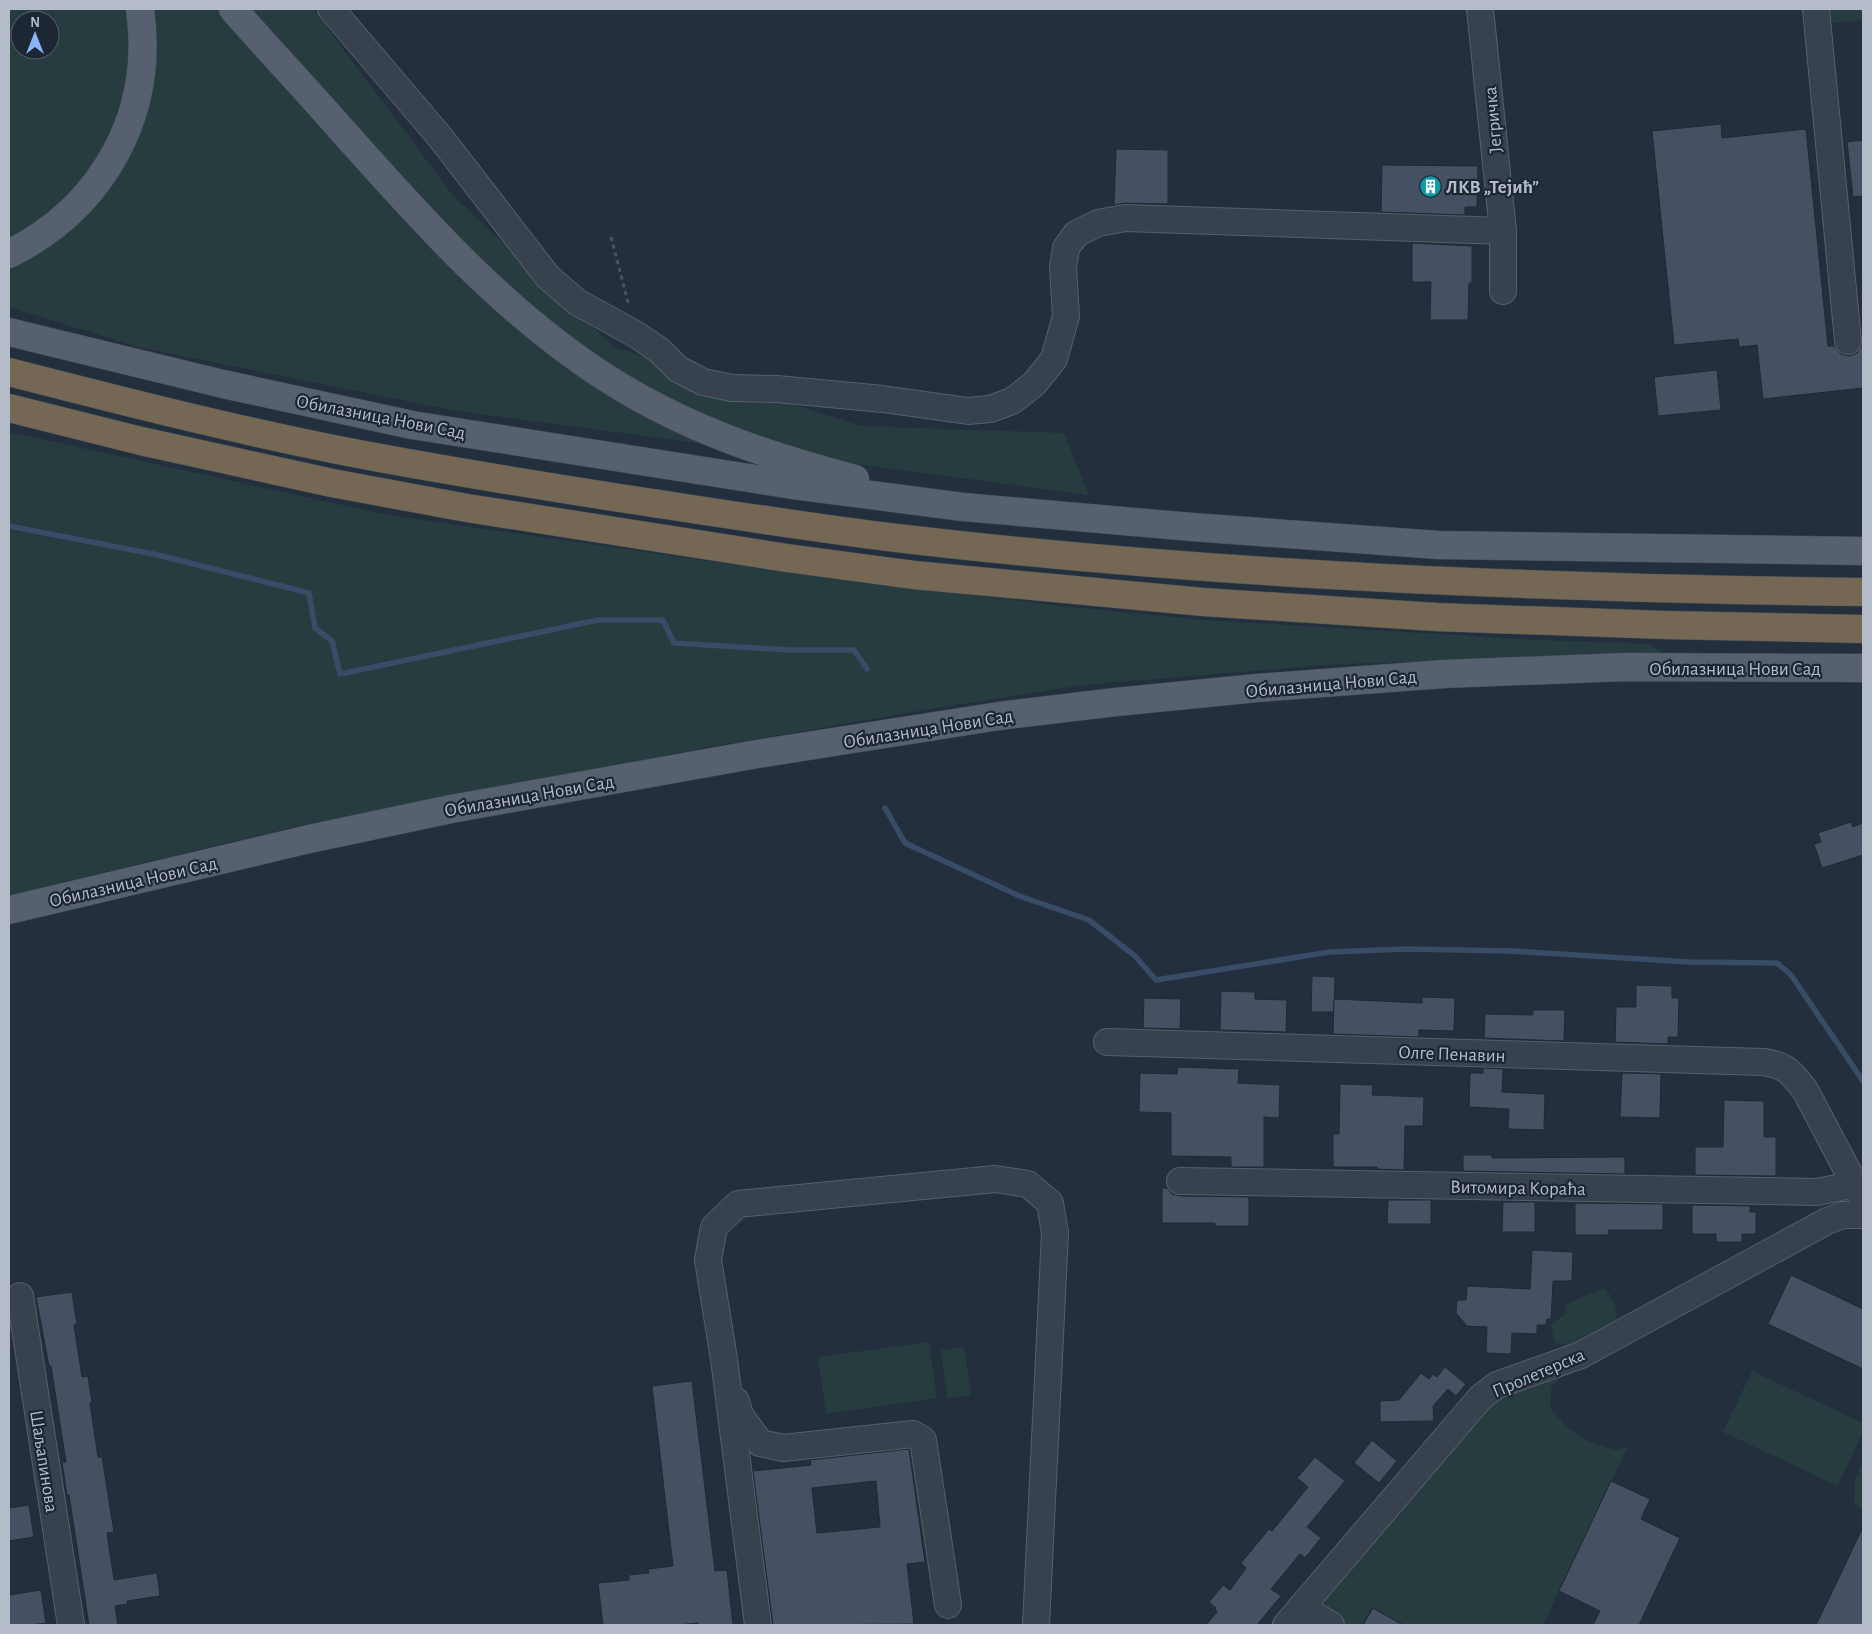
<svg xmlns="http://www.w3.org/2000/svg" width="1872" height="1634" viewBox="0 0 1872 1634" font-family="'Alegreya Sans',sans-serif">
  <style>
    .green { fill: #263c3f; fill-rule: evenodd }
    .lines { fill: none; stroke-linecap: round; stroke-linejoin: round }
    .stream { stroke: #394c67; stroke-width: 5.5 }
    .building { fill: #455162; stroke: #1f2835; fill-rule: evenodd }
    .minor-casing { stroke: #565f6c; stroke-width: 28 }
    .major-casing { stroke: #414a57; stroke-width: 29 }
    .highway-casing { stroke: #434c59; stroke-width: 29 }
    .path { stroke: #44595c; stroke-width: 3; stroke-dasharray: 4 4; stroke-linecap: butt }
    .minor { stroke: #38414e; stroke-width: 26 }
    .major { stroke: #56606e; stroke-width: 28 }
    .highway { stroke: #746855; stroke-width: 28 }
    .labels { text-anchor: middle; stroke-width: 4.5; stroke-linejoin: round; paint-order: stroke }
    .street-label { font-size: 19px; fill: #b4bcc9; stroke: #1d2633 }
    .poi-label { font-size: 19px; font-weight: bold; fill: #b4bcc9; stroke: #1d2633; text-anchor: start }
  </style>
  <rect width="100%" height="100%" fill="#242f3e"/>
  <g class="green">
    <path d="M9,9H313L454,197L614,347L861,426L1064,433L1089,495L457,411L138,347L9,307ZM20,20H50V50H20Z"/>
    <polygon points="1829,9 1863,9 1863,20 1830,23"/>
    <polygon points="9,432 388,515 791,573 1060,606 1205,620 1538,640 1652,644 1664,656 1336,664 1083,685 936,708 709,747 311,823 9,895"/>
    <path d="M1604,1288C1614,1298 1616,1307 1617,1321L1583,1340L1567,1345L1555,1343L1551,1324L1567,1313L1564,1305Z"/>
    <polygon points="929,1342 937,1398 826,1414 818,1357"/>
    <polygon points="964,1347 971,1395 947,1398 941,1350"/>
    <polygon points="1752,1371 1863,1423 1863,1431 1838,1486 1723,1432"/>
    <path d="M1562,1377L1551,1387L1550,1408L1567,1427L1590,1442L1616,1450L1628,1446L1543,1625H1405L1372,1607L1361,1625H1348L1326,1612L1323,1603L1488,1406C1509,1390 1537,1385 1562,1377Z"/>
    <polygon points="1863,1461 1863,1508 1861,1509 1854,1503 1855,1480"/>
  </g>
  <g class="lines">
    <g class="stream">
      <polyline points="9,526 158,555 309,593 315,628 332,641 340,674 598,620 663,620 674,643 790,650 854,650 867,669"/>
      <polyline points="885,808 905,843 1022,897 1089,920 1135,956 1156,980 1330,952 1406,949 1512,951 1689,962 1777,963 1791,975 1863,1081"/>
    </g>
  </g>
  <g class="building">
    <polygon points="1721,124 1722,138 1806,129 1828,346 1834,346 1841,354 1850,356 1857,353 1863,343 1863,388 1763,399 1757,345 1739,347 1738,339 1674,345 1652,131"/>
    <polygon points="1863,140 1863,196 1853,197 1847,142"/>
    <polygon points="1116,149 1168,150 1168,204 1125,203 1114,205"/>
    <polygon points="1382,165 1478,166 1477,207 1465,207 1465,215 1381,212"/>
    <polygon points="1412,243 1472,246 1472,283 1469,283 1468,320 1430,320 1431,282 1412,282"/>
    <polygon points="1717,370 1721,410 1658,416 1654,377"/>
    <polygon points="1851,822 1853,827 1863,823 1863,855 1822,868 1814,844 1821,842 1818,833"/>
    <polygon points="1312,976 1335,977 1334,1012 1311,1012"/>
    <polygon points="1636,985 1672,986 1672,998 1679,998 1678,1037 1668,1037 1668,1044 1615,1042 1616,1007 1636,1007"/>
    <polygon points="1221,991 1255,992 1255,999 1287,1000 1286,1032 1220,1030"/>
    <polygon points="1422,997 1455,998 1454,1031 1419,1030 1419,1037 1333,1034 1334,999 1422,1003"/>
    <polygon points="1144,998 1181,999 1180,1029 1143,1028"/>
    <polygon points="1533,1010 1565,1010 1564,1041 1484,1038 1485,1014 1533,1015"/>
    <polygon points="1178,1067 1239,1069 1238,1083 1280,1085 1279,1118 1264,1117 1264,1167 1231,1167 1231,1157 1171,1156 1171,1113 1139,1112 1140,1073 1177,1074"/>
    <polygon points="1483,1068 1503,1069 1502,1092 1545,1094 1544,1130 1508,1129 1509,1109 1469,1107 1470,1073 1483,1073"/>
    <polygon points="1622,1073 1661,1074 1660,1118 1620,1117"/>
    <polygon points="1340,1084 1373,1085 1372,1095 1424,1097 1423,1126 1405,1126 1404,1170 1377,1169 1377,1167 1333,1167 1333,1134 1339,1134"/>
    <polygon points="1724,1100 1764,1101 1764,1137 1776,1137 1776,1176 1695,1175 1695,1147 1723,1147"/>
    <polygon points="1463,1155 1492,1155 1492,1158 1625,1157 1625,1174 1463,1171"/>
    <polygon points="1162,1188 1167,1188 1172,1194 1180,1196 1249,1197 1249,1226 1215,1226 1215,1223 1162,1223"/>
    <polygon points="1388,1200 1431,1200 1431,1224 1387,1224"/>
    <polygon points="1503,1202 1535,1202 1535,1232 1502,1232"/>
    <polygon points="1575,1203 1663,1204 1663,1230 1609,1230 1608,1235 1575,1235"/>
    <polygon points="1692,1205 1750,1206 1750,1212 1756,1212 1756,1234 1742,1234 1742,1242 1716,1242 1716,1234 1692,1234"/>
    <polygon points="1532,1250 1573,1252 1572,1281 1553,1281 1551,1319 1547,1319 1546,1325 1537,1325 1537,1334 1512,1333 1511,1354 1486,1353 1487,1327 1467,1326 1456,1313 1457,1300 1466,1300 1467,1286 1530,1289"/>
    <polygon points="1791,1275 1863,1309 1863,1369 1768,1324"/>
    <polygon points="72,1292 77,1325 74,1325 82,1377 88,1376 92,1402 90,1403 98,1457 102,1457 114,1532 107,1533 114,1580 157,1573 160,1596 127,1601 128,1604 115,1606 118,1625 89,1625 69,1495 67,1495 62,1462 66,1462 51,1366 49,1366 36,1297"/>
    <polygon points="1445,1367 1466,1384 1456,1396 1448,1389 1433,1406 1434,1421 1380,1422 1380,1401 1399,1400 1421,1373 1429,1379 1433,1374 1437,1377"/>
    <polygon points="692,1381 715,1571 727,1570 733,1625 698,1625 698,1623 677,1625 603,1625 598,1583 629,1580 629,1575 649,1573 648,1569 673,1566 652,1386"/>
    <polygon points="1372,1440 1397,1461 1379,1483 1354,1463"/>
    <path d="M909,1449L925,1562L907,1564L914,1624L773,1625L753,1471L811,1465L810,1460ZM876,1481L880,1527L817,1533L812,1488Z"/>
    <polygon points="1315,1457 1345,1481 1307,1527 1321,1538 1305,1558 1300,1554 1271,1589 1281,1596 1257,1625 1206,1625 1217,1612 1215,1609 1216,1608 1209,1602 1223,1585 1230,1590 1246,1568 1241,1563 1269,1529 1272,1531 1308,1487 1297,1478"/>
    <polygon points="1611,1481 1650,1499 1641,1519 1680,1538 1639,1625 1593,1625 1600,1611 1559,1591"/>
    <polygon points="29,1505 34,1537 9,1541 9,1508"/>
    <polygon points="1863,1527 1863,1625 1816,1625 1833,1590"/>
    <polygon points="41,1590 46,1623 31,1625 9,1625 9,1595"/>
    <polygon points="1373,1608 1403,1625 1363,1625"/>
  </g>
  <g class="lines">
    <defs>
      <g id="minor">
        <polyline points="331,9 440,137 548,277 577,302 637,335 660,351 678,369 703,382 732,388 777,389 883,399 968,411 990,409 1012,401 1034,384 1054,359 1066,316 1063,267 1066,248 1076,234 1098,223 1125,218 1503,231"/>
        <polyline points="1480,9 1503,231 1503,291"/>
        <polyline points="1816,9 1848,341"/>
        <path d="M1107,1042L1763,1062C1786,1065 1791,1072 1805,1090L1863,1200"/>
        <polyline points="1180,1181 1817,1192 1856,1184"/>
        <polyline points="20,1296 71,1625"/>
        <polyline points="736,1401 740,1415 760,1443 783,1448 913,1434 923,1440 948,1605"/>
        <polyline points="1301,1607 1331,1625"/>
        <polyline points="758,1625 724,1359 708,1260 714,1227 738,1204 995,1179 1028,1184 1050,1203 1055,1233 1036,1625"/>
        <polyline points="1286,1625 1481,1397 1497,1385 1581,1355 1827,1221 1843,1215 1863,1215"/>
      </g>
      <g id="major">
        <path d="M233,9C268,49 305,88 340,128C421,219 504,313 608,379C685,428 767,456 855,479"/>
        <path d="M9,254C103,207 155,114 140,9"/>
        <polyline points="9,332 223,384 412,425 793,485 963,507 1192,527 1438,545 1863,551"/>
        <polyline points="9,910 309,839 451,809 757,754 999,716 1116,702 1257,688 1444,674 1625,667 1863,668"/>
      </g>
      <g id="highway">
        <path d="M9,372C118,400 228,428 338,450C434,469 530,484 626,499C719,513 812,528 905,539C1222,576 1544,588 1863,592"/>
        <polyline points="9,408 141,441 332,483 467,508 787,558 914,575 1203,602 1436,617 1665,625 1863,629"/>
      </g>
    </defs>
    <use href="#minor" class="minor-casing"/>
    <use href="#major" class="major-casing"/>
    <use href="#highway" class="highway-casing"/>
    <polyline class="path" points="611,237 629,306"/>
    <use href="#minor" class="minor"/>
    <use href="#major" class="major"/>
    <use href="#highway" class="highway"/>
  </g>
  <defs>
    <symbol id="building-disc" viewBox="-11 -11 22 22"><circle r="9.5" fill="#0f9aa8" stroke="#1d2633"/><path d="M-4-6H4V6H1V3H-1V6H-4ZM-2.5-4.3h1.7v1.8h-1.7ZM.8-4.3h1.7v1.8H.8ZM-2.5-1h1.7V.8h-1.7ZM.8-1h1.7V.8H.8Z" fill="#fff"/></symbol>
  </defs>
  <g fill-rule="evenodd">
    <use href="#building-disc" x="1418" y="174" width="25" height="25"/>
  </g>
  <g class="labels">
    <g class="street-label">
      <text transform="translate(1492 120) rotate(-95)" y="7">Јегричка</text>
      <text transform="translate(381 416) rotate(11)" y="7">Обилазница Нови Сад</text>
      <text x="1735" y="675">Обилазница Нови Сад</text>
      <text transform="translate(1331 683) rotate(-5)" y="7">Обилазница Нови Сад</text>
      <text transform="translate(928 728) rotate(-9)" y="7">Обилазница Нови Сад</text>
      <text transform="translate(529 795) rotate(-10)" y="7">Обилазница Нови Сад</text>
      <text transform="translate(133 881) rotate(-13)" y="7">Обилазница Нови Сад</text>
      <text transform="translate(1452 1053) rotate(2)" y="7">Олге Пенавин</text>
      <text transform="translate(1518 1187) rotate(1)" y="7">Витомира Кораћа</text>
      <text transform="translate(1538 1372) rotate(-23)" y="7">Пролетерска</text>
      <text transform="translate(45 1461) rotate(81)" y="7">Шаљапинова</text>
    </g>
    <g class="poi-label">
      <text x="1446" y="193">ЛКВ „Тејић”</text>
    </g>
  </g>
  <rect width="1872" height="1634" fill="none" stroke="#b4bcc9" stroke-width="20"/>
  <g transform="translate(35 35)"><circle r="24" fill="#1d2633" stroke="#59626f"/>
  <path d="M0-4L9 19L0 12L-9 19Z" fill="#8ab4f8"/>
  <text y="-8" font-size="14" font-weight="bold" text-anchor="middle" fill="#b4bcc9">N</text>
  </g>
</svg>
